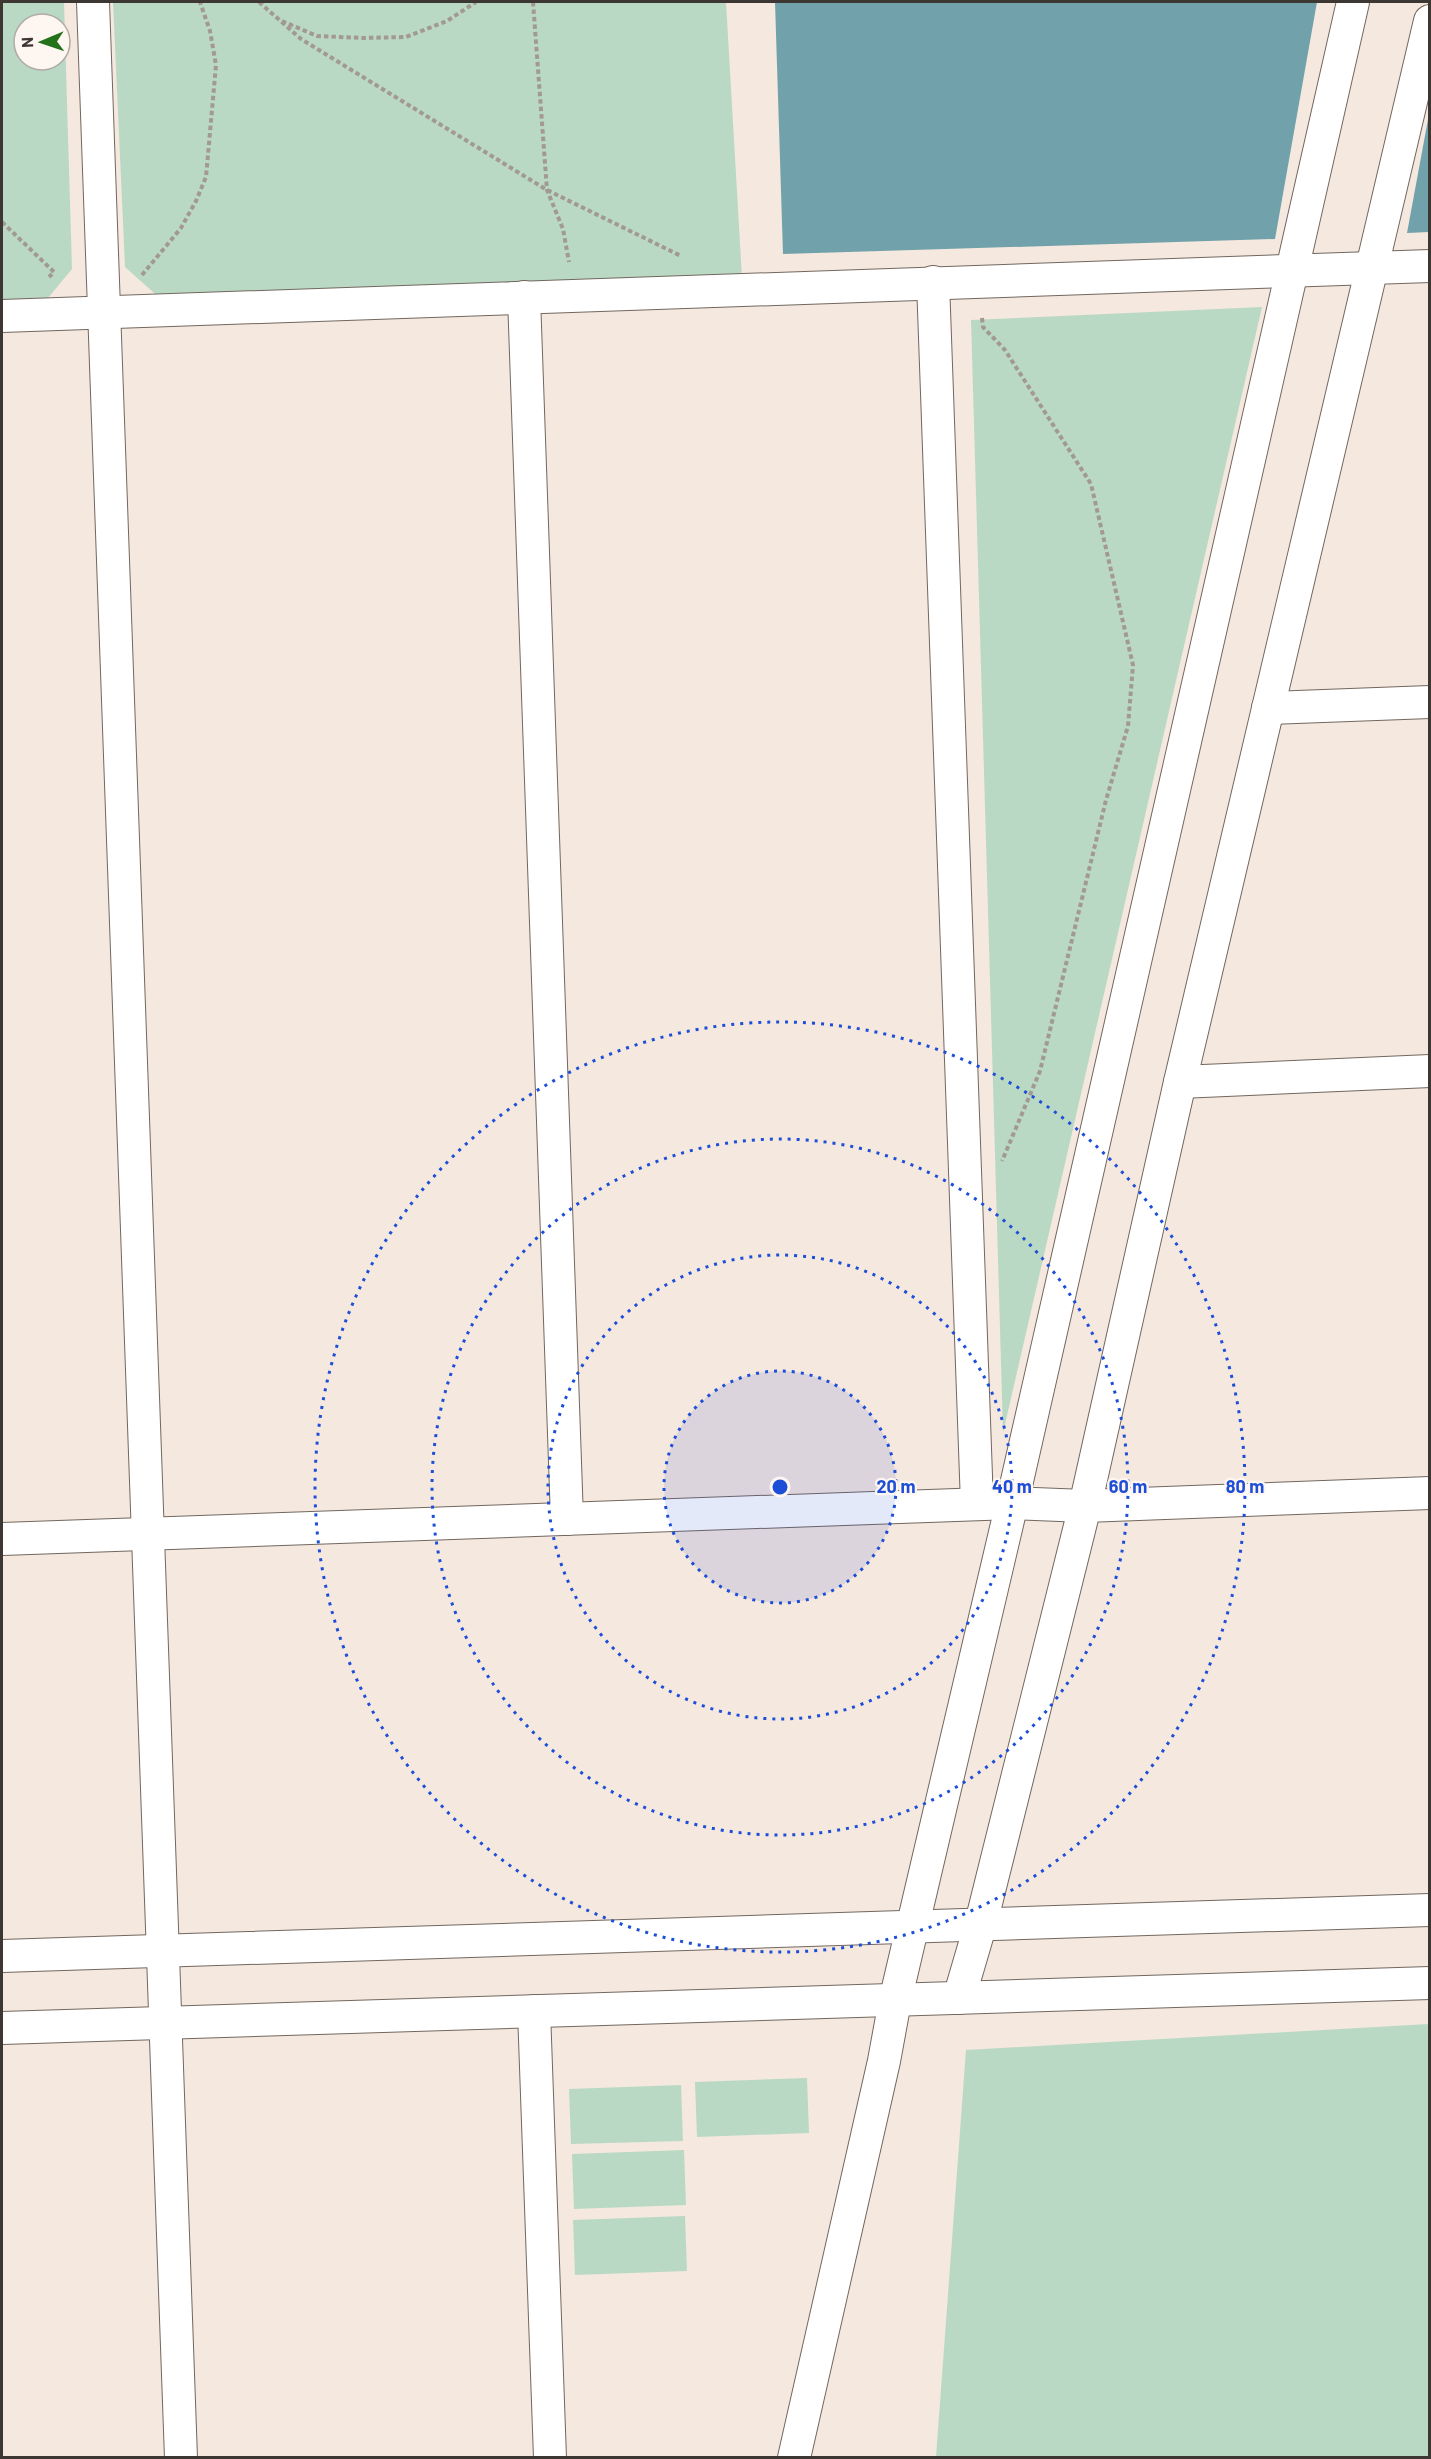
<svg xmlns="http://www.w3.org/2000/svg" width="1431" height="2459" viewBox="0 0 1431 2459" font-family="Barlow,sans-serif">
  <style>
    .green { fill: #bad9c5; fill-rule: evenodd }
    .water { fill: #71a1aa }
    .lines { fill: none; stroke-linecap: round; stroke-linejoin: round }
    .minor-casing { stroke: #72675f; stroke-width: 34 }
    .path { stroke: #a29991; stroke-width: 4; stroke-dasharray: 4.5 3; stroke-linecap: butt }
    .minor { stroke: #fff; stroke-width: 32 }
    .ring { fill: none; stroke: #1d4ed8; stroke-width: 3; stroke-dasharray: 3 6 }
    .centre { fill: #1d4ed8; stroke: #fef6f0; stroke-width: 3 }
    .ring-label { font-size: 18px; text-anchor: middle; font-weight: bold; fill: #1d4ed8; stroke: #fef6f0; stroke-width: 4.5; stroke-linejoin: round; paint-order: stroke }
  </style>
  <rect width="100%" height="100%" fill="#f5e8de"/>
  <g class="green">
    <path d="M2,2H64L72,269L48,298L2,300ZM24,24H60V60H24Z"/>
    <polygon points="113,2 726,2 742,278 162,300 125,267"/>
    <polygon points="1262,307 1003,1433 971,320"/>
    <polygon points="1429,2024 1429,2457 936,2457 966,2050"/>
    <polygon points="807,2078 809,2133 697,2137 695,2082"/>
    <polygon points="681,2085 683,2141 571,2144 569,2089"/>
    <polygon points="684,2150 686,2205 574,2209 572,2154"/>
    <polygon points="685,2216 687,2271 575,2275 573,2220"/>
  </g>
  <g class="water">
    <polygon points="775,2 1317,2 1275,239 783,254"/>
    <polygon points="1429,114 1429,232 1407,233"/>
  </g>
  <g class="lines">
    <defs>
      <g id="minor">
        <polyline points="93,2 181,2458"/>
        <polyline points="933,282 977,1504"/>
        <polyline points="524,297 567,1519"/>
        <polyline points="2,316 1430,266"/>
        <polyline points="1268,708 1430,702"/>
        <polyline points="1180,1082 1430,1071"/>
        <polyline points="2,1539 1012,1503 1085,1506 1430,1493"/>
        <polyline points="2,1956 1430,1910"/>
        <polyline points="959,1998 981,1923 1085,1506 1180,1082 1430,21"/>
        <polyline points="534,2011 550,2458"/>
        <polyline points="2,2028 1430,1983"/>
        <polyline points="794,2458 884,2061 895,2001 1012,1503 1353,2"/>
      </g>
    </defs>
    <use href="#minor" class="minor-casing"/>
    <g class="path">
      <polyline points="259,2 301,39 547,190 681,256"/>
      <polyline points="533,2 547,190 563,229 569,262"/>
      <polyline points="282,21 317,36 363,38 406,37 447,21 476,2"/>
      <polyline points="2,222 54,272 49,277"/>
      <polyline points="142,275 181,228 196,201 206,177 216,65 210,31 200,2"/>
      <polyline points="982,318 983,327 1005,350 1091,484 1133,665 1128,726 1106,800 1040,1071 1002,1161"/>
    </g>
    <use href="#minor" class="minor"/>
  </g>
  <circle cx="780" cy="1487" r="116" fill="#1d4ed8" fill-opacity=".12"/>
  <g class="ring">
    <circle cx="780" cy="1487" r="116"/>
    <circle cx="780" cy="1487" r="232"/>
    <circle cx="780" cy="1487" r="348"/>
    <circle cx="780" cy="1487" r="465"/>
  </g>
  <circle cx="780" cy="1487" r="9" class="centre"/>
  <g class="ring-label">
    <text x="896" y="1493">20 m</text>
    <text x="1012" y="1493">40 m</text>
    <text x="1128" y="1493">60 m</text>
    <text x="1245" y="1493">80 m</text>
  </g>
  <rect width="1431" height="2459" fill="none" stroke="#3c3733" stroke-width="6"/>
  <g transform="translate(42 42) rotate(268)"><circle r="28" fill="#fef6f0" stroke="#b0aaa4" stroke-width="1.5"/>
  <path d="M0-4.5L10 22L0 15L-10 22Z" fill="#23721a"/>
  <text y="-9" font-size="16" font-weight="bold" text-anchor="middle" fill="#3c3733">N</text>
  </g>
</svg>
